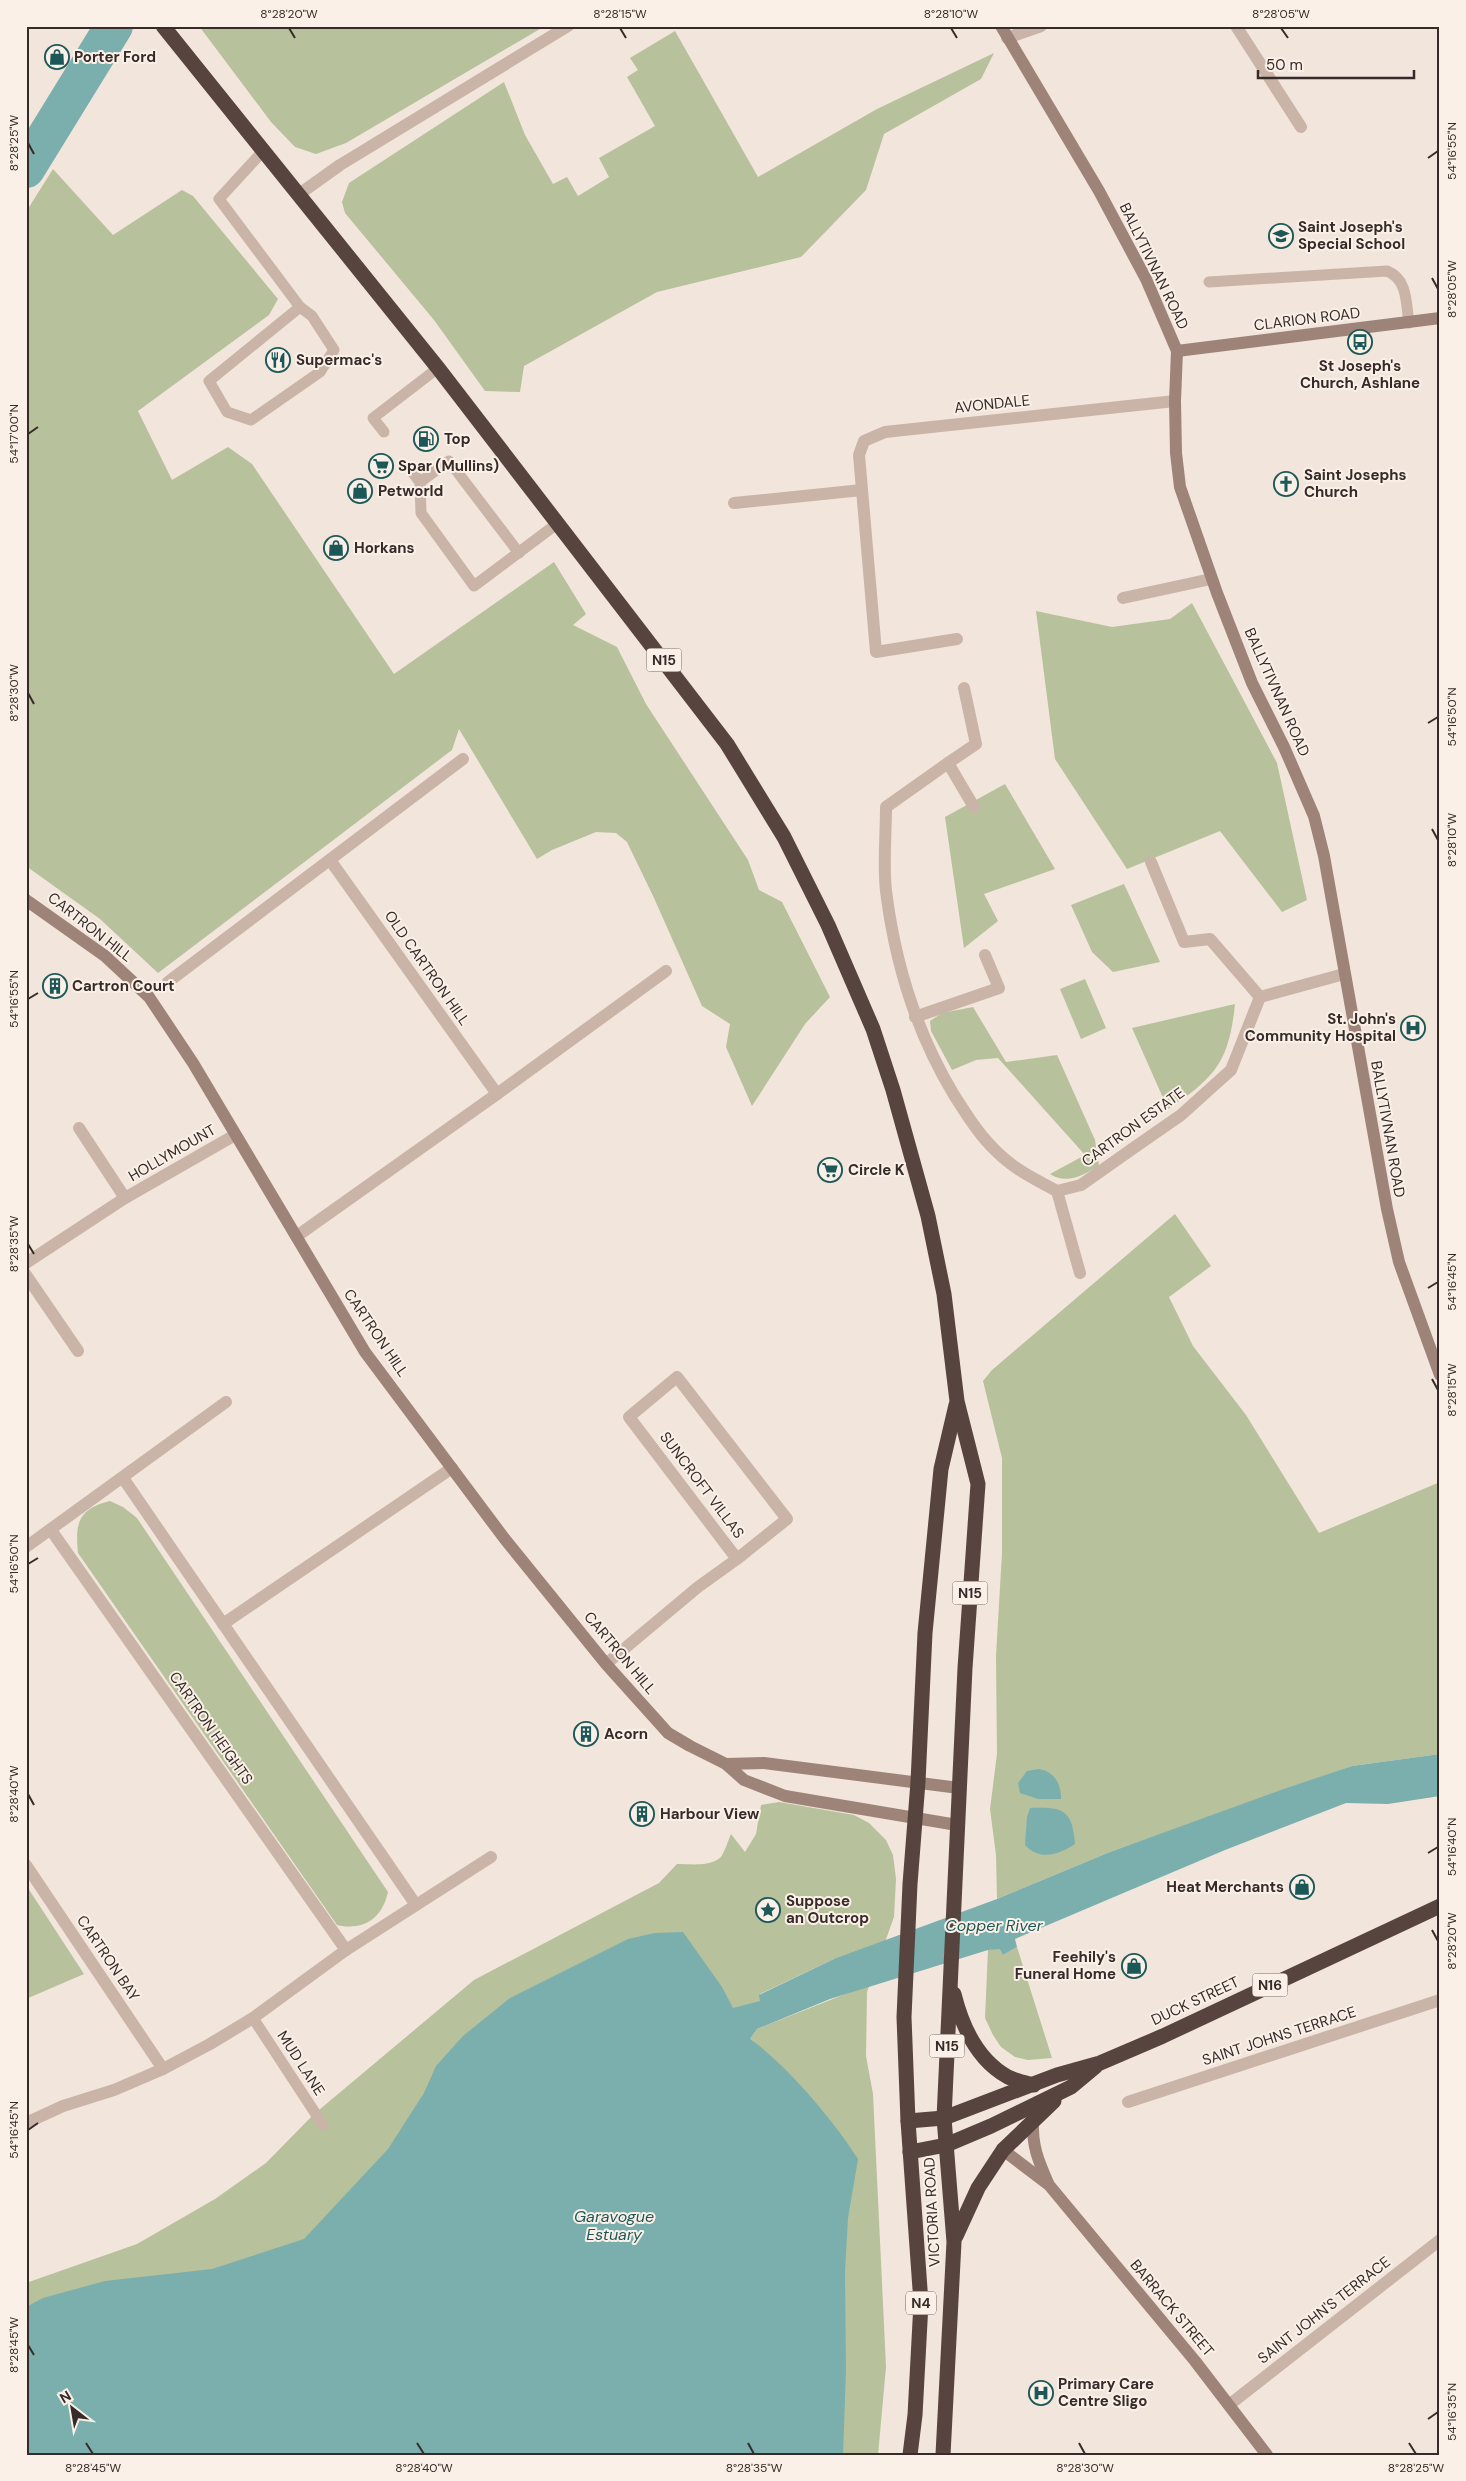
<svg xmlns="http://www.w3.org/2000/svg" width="1466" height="2481" viewBox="0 0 1466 2481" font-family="'DM Sans',sans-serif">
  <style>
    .green { fill: #b7c19b; fill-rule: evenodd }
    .water { fill: #7aafad }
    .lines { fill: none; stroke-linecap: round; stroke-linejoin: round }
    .river { stroke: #7aafad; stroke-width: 38 }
    .lane { stroke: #cab4a7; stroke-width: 11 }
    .street { stroke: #cab4a7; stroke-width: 12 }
    .secondary { stroke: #9e8378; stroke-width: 12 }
    .highway { stroke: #57443f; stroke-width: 15 }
    .ticks { fill: none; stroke: #362b28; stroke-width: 2 }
    .labels { text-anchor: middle; stroke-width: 4; stroke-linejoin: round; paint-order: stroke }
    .shield { fill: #faf0e7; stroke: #716661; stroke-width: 1 }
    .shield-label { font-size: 14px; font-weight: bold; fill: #362b28 }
    .poi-label { font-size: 15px; font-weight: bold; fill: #362b28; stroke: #faf0e7; text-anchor: start }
    .street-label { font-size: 15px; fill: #362b28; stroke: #faf0e7 }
    .water-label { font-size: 16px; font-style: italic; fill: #1d5858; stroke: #faf0e7 }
    .neatline { fill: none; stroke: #362b28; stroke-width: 2 }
    .ticks-label { font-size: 12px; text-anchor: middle; fill: #362b28 }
  </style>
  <rect width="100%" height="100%" fill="#f2e5db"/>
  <g class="green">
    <polygon points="199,26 545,26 346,143 316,154 295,147 271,122"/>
    <polygon points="675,31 758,177 877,109 994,53 981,79 884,134 866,190 801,257 657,292 524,366 520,392 485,391 434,320 345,213 342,202 349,183 504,82 525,135 553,184 567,177 578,196 609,177 599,158 655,126 627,77 638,70 630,58"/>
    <polygon points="53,169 113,235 182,190 193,196 278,299 269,315 138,411 172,480 228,447 252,464 394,674 554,562 586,614 573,625 617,647 646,704 748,860 759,890 782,902 830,997 805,1024 752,1106 726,1047 730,1024 702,1006 654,898 627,842 616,833 596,832 552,850 537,859 459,729 452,750 158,973 100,919 26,866 26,212"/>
    <polygon points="1192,603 1277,763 1307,900 1282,912 1220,831 1127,869 1055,759 1036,611 1112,627 1170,619"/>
    <polygon points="1005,784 1055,869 984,894 998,921 964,948 945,817"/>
    <polygon points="1124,884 1160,962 1113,972 1092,952 1071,905"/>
    <polygon points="1085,979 1106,1028 1081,1039 1060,989"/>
    <path d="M1235,1004C1229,1061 1216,1077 1168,1109L1132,1028Z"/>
    <path d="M973,1007L1006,1062L1057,1055L1095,1140L1099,1166C1083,1175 1067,1185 1050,1174L1085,1155L998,1058L976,1060L952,1070L931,1031L930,1021L942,1013Z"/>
    <polygon points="1175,1214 1211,1266 1169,1297 1193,1346 1246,1415 1319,1533 1440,1482 1440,1754 1352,1766 1110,1852 997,1899 996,1855 990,1809 997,1754 996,1656 1002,1553 1002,1458 983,1381 992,1370"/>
    <path d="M110,1501L123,1507L137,1518L388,1892C382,1919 363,1931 337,1925L78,1553C75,1523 78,1509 110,1501Z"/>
    <path d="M779,1802L854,1815L869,1823L886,1840L893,1855L896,1879L894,1917L867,1992L866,2056L873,2094L886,2367L878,2455H26V2283L137,2244L215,2199L266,2163L313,2115L474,1980L659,1883L677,1864C690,1864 711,1867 721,1857C725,1851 728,1841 731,1834L745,1852L756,1834L761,1805ZM834,1959L848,1993L757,2029L750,2039L760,2001V1994Z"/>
    <polygon points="26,1885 84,1974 26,1999"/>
    <polygon points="1017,1947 1052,2058 1028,2060 1015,2057 1001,2047 993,2035 985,2018 988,1950 1001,1948 1003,1955"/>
  </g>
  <g class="water">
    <path d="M1440,1754V1796L1388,1804L1346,1803L1225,1850L1015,1939L1017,1947L1003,1955L1000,1949L988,1950L830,1999L757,2029L750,2039C786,2064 835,2122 858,2159L848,2218L845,2272L846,2370L843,2455H26V2307L43,2298L105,2281L212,2269L304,2239L388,2149L424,2093L436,2066L463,2036L510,1998L628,1939L655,1933L683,1932L722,1987L733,2008L760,2001L759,1995L834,1959L997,1899L1110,1852L1281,1790L1352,1766Z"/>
    <path d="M1039,1769C1055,1772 1061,1784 1061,1799H1038L1020,1793L1018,1783L1027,1771Z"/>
    <path d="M1030,1808C1063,1807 1072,1809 1075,1844C1058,1855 1040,1861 1025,1845L1027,1817Z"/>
  </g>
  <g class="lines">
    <polyline class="river" points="26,169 114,26"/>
    <g class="lane">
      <polyline points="262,152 219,199 300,307 312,316 334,350 320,372 251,420 227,412 209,381 300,307"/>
      <path d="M1209,282L1387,271C1408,279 1406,304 1409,323"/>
      <polyline points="384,432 373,418 438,368"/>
      <polyline points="413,473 420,482 421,513 474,586 558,523"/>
      <polyline points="420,482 449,461 519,553"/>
      <polyline points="253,2018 323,2125"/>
    </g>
    <g class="street">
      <polyline points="1236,26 1301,127"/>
      <polyline points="1007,38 1041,26"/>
      <polyline points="298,195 340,165 568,26"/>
      <polyline points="734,503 862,490"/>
      <polyline points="1123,598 1211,579"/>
      <polyline points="957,639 876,652 859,455 864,441 885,432 1175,401"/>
      <polyline points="948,763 976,744 964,688"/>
      <path d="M974,807L948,763L886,807C886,835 883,864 886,891C895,963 916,1032 954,1095C967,1115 979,1135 997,1152C1014,1169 1036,1180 1057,1191L1081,1185L1135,1147L1181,1115L1231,1070L1260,997L1344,974"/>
      <polyline points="330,860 497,1094"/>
      <polyline points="1151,862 1184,942 1210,939 1260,997"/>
      <polyline points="168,982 463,759"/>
      <polyline points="915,1017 999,988 985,955"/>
      <polyline points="79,1128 125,1198"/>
      <polyline points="1057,1191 1080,1273"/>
      <polyline points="297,1236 497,1094 666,971"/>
      <polyline points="26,1263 125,1198 235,1135"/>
      <polyline points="26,1275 78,1351"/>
      <polyline points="123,1478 416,1905"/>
      <polyline points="51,1530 346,1950"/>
      <polyline points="26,1547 226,1402"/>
      <polyline points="223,1624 452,1468"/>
      <polyline points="606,1664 698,1587 737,1559 629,1417 677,1377 787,1519 737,1559"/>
      <polyline points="26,1865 163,2069"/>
      <polyline points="1128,2102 1440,2000"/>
      <polyline points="26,2123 63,2106 114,2090 163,2069 210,2044 253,2018 346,1950 491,1857"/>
      <polyline points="1229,2405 1440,2240"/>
    </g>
    <g class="secondary">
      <polyline points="1001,26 1099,191 1146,279 1177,351 1175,401 1176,453 1180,487 1217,593 1252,683 1284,747 1314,816 1324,856 1387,1209 1399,1262 1440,1375"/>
      <polyline points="1177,351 1440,318"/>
      <polyline points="26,900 105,956 149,997 193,1063 365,1352 504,1538 606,1664 668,1733 690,1746 726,1764 744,1780 785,1796 957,1825"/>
      <polyline points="726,1764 764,1763 959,1788"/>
      <path d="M1033,2121C1032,2146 1038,2160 1048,2183"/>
      <polyline points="1003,2150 1049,2185 1195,2361 1267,2455"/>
    </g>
    <g class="highway">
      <polyline points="163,26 438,368 727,744 784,837 828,925 873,1029 893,1090 928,1216 944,1294 957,1401 978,1484 965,1668 944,2118 954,2242 943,2455"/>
      <path d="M954,1994C962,2026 977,2060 1008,2077C1016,2081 1026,2083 1034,2085"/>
      <polyline points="908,2121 944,2118 1057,2075 1100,2063 1163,2036 1440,1906"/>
      <polyline points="910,2152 946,2145 991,2126 1071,2087 1095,2067"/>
      <polyline points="956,2236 978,2188 1003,2150 1054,2101"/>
      <polyline points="910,2455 915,2415 921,2303 908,2121 904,2017 910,1884 918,1782 925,1633 941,1469 956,1405"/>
    </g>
  </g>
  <path class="ticks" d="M289,28L295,38M620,28L626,38M951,28L957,38M1281,28L1288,38M28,143L34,154M1428,158L1438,151M1432,278L1438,289M28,434L38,427M28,693L34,704M1428,723L1438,717M1432,829L1438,840M28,999L38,993M28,1244L34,1254M1428,1288L1438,1282M1432,1379L1438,1390M28,1564L38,1558M28,1794L34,1805M1428,1853L1438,1847M1432,1930L1438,1941M28,2130L38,2123M28,2345L34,2355M1428,2419L1438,2412M86,2443L93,2454M417,2443L424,2454M748,2443L754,2454M1079,2443L1085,2454M1409,2443L1416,2454"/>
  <defs>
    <symbol id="shop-ring" viewBox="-11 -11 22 22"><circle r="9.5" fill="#faf0e7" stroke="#1d5858" stroke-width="1.5"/><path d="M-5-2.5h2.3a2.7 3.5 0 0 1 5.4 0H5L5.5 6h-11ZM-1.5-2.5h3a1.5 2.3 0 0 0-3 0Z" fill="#1d5858"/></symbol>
    <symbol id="school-ring" viewBox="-11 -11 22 22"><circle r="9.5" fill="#faf0e7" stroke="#1d5858" stroke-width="1.5"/><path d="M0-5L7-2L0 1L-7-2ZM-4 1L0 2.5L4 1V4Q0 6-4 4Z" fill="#1d5858"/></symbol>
    <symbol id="bus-ring" viewBox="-11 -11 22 22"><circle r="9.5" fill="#faf0e7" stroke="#1d5858" stroke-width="1.5"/><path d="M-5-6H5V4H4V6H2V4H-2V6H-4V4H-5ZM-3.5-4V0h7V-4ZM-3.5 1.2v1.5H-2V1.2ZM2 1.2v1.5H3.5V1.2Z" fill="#1d5858"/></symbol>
    <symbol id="restaurant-ring" viewBox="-11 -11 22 22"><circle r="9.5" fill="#faf0e7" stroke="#1d5858" stroke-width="1.5"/><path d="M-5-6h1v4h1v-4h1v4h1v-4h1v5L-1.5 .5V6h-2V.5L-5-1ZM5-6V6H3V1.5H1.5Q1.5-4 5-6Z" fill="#1d5858"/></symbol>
    <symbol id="fuel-ring" viewBox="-11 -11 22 22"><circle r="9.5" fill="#faf0e7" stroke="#1d5858" stroke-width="1.5"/><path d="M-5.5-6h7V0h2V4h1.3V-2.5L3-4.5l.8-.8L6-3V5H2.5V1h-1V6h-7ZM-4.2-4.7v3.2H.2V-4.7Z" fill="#1d5858"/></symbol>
    <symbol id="supermarket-ring" viewBox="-11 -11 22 22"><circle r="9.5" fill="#faf0e7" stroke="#1d5858" stroke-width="1.5"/><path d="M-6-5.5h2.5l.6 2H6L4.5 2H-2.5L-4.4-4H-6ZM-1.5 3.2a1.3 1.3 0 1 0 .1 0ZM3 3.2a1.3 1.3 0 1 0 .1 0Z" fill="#1d5858"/></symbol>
    <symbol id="church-ring" viewBox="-11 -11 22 22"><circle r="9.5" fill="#faf0e7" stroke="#1d5858" stroke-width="1.5"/><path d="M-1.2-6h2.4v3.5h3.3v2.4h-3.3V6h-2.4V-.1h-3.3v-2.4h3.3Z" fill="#1d5858"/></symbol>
    <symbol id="building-ring" viewBox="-11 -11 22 22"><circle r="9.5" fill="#faf0e7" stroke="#1d5858" stroke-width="1.5"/><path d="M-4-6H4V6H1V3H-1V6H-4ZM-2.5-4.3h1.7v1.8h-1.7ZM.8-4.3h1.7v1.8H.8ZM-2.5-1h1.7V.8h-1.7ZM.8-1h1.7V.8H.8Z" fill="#1d5858"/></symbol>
    <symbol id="hospital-ring" viewBox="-11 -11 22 22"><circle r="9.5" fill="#faf0e7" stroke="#1d5858" stroke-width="1.5"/><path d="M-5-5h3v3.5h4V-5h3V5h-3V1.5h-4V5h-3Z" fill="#1d5858"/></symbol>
    <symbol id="sight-ring" viewBox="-11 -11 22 22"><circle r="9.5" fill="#faf0e7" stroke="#1d5858" stroke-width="1.5"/><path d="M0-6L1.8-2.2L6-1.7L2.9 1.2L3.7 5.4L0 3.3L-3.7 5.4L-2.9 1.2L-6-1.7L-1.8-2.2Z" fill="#1d5858"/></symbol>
  </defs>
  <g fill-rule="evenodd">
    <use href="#shop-ring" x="43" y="43" width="28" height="28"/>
    <use href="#school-ring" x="1267" y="222" width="28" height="28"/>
    <use href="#bus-ring" x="1346" y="328" width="28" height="28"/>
    <use href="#restaurant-ring" x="264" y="346" width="28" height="28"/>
    <use href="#fuel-ring" x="412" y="425" width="28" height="28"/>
    <use href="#supermarket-ring" x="367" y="452" width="28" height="28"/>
    <use href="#church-ring" x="1272" y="470" width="28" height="28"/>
    <use href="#shop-ring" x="346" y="477" width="28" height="28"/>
    <use href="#shop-ring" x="322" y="534" width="28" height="28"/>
    <use href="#building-ring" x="41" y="972" width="28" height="28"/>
    <use href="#hospital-ring" x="1399" y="1014" width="28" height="28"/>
    <use href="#supermarket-ring" x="816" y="1156" width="28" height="28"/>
    <use href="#building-ring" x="572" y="1720" width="28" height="28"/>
    <use href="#building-ring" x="628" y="1800" width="28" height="28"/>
    <use href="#shop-ring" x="1288" y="1873" width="28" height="28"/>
    <use href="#sight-ring" x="754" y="1896" width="28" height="28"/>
    <use href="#shop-ring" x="1120" y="1952" width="28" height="28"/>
    <use href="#hospital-ring" x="1027" y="2379" width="28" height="28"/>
  </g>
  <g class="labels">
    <g class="shield">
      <rect x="646.5" y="648.5" width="35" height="23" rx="4"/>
      <rect x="952.5" y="1581.5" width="35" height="23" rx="4"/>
      <rect x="1252.5" y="1973.5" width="35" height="23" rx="4"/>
      <rect x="929.5" y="2034.5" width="35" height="23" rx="4"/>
      <rect x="906" y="2291.5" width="30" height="23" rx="4"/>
    </g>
    <g class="shield-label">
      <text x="664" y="665">N15</text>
      <text x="970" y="1598">N15</text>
      <text x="1270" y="1990">N16</text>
      <text x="947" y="2051">N15</text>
      <text x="921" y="2308">N4</text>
    </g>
    <g class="poi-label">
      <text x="74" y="62">Porter Ford</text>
      <text x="1298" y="232">Saint Joseph's<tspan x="1298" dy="17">Special School</tspan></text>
      <text x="296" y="365">Supermac's</text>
      <text x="1360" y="371" text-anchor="middle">St Joseph's<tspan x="1360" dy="17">Church, Ashlane</tspan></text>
      <text x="444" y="444">Top</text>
      <text x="398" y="471">Spar (Mullins)</text>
      <text x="1304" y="480">Saint Josephs<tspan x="1304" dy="17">Church</tspan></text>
      <text x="378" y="496">Petworld</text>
      <text x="354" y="553">Horkans</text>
      <text x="72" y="991">Cartron Court</text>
      <text x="1396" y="1024" text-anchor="end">St. John's<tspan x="1396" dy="17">Community Hospital</tspan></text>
      <text x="848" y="1175">Circle K</text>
      <text x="604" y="1739">Acorn</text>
      <text x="660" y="1819">Harbour View</text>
      <text x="1284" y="1892" text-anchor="end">Heat Merchants</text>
      <text x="786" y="1906">Suppose<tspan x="786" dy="17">an Outcrop</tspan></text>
      <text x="1116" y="1962" text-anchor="end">Feehily's<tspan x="1116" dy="17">Funeral Home</tspan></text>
      <text x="1058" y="2389">Primary Care<tspan x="1058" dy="17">Centre Sligo</tspan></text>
    </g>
    <g class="street-label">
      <text transform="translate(1154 266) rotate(64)" y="5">BALLYTIVNAN ROAD</text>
      <text transform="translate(1307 319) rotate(-7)" y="5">CLARION ROAD</text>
      <text transform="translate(992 404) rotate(-6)" y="5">AVONDALE</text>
      <text transform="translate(1277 692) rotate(66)" y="5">BALLYTIVNAN ROAD</text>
      <text transform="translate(90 927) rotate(38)" y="5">CARTRON HILL</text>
      <text transform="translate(427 968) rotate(55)" y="5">OLD CARTRON HILL</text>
      <text transform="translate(1133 1127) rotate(-36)" y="5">CARTRON ESTATE</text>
      <text transform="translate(1388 1129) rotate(80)" y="5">BALLYTIVNAN ROAD</text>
      <text transform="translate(172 1153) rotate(-30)" y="5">HOLLYMOUNT</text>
      <text transform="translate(376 1333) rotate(56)" y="5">CARTRON HILL</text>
      <text transform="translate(702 1485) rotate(53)" y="5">SUNCROFT VILLAS</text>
      <text transform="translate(620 1653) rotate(50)" y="5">CARTRON HILL</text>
      <text transform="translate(211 1728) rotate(55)" y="5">CARTRON HEIGHTS</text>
      <text transform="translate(108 1958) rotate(56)" y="5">CARTRON BAY</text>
      <text transform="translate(1195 2001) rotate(-25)" y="5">DUCK STREET</text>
      <text transform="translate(1279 2036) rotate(-18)" y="5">SAINT JOHNS TERRACE</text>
      <text transform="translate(301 2063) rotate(57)" y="5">MUD LANE</text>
      <text transform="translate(932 2212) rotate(-93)" y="5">VICTORIA ROAD</text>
      <text transform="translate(1172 2308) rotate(50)" y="5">BARRACK STREET</text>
      <text transform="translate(1324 2310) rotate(-38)" y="5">SAINT JOHN'S TERRACE</text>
    </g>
    <g class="water-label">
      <text x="994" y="1931">Copper River</text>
      <text x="614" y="2222">Garavogue<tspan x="614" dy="18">Estuary</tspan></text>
    </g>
  </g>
  <rect width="1466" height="2481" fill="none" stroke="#faf0e7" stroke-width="55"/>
  <g transform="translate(72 2408) rotate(329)" stroke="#faf0e7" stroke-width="4" paint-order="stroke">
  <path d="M0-4L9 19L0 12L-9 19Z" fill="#362b28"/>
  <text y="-8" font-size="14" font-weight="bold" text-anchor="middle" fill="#362b28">N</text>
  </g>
  <path d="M1258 70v8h156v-8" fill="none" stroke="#362b28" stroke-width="2.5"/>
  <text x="1266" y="70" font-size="15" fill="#362b28" stroke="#faf0e7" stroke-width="4" paint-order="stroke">50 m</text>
  <rect x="28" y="28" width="1410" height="2426" class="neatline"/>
  <g class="ticks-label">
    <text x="289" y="18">8°28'20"W</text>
    <text x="620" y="18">8°28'15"W</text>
    <text x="951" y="18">8°28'10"W</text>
    <text x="1281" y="18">8°28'05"W</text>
    <text transform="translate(14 143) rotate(-90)" y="4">8°28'25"W</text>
    <text transform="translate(1452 151) rotate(-90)" y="4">54°16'55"N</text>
    <text transform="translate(1452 289) rotate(-90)" y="4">8°28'05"W</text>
    <text transform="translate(14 434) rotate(-90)" y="4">54°17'00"N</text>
    <text transform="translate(14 693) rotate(-90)" y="4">8°28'30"W</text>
    <text transform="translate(1452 717) rotate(-90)" y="4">54°16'50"N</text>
    <text transform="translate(1452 840) rotate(-90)" y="4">8°28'10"W</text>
    <text transform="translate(14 999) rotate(-90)" y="4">54°16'55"N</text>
    <text transform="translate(14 1244) rotate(-90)" y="4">8°28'35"W</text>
    <text transform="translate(1452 1282) rotate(-90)" y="4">54°16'45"N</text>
    <text transform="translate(1452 1390) rotate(-90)" y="4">8°28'15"W</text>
    <text transform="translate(14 1564) rotate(-90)" y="4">54°16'50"N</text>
    <text transform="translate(14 1794) rotate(-90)" y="4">8°28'40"W</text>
    <text transform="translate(1452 1847) rotate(-90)" y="4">54°16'40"N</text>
    <text transform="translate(1452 1941) rotate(-90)" y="4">8°28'20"W</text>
    <text transform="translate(14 2130) rotate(-90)" y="4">54°16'45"N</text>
    <text transform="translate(14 2345) rotate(-90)" y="4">8°28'45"W</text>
    <text transform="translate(1452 2412) rotate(-90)" y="4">54°16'35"N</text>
    <text x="93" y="2472">8°28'45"W</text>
    <text x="424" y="2472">8°28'40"W</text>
    <text x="754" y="2472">8°28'35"W</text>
    <text x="1085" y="2472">8°28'30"W</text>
    <text x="1416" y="2472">8°28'25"W</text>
  </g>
</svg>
